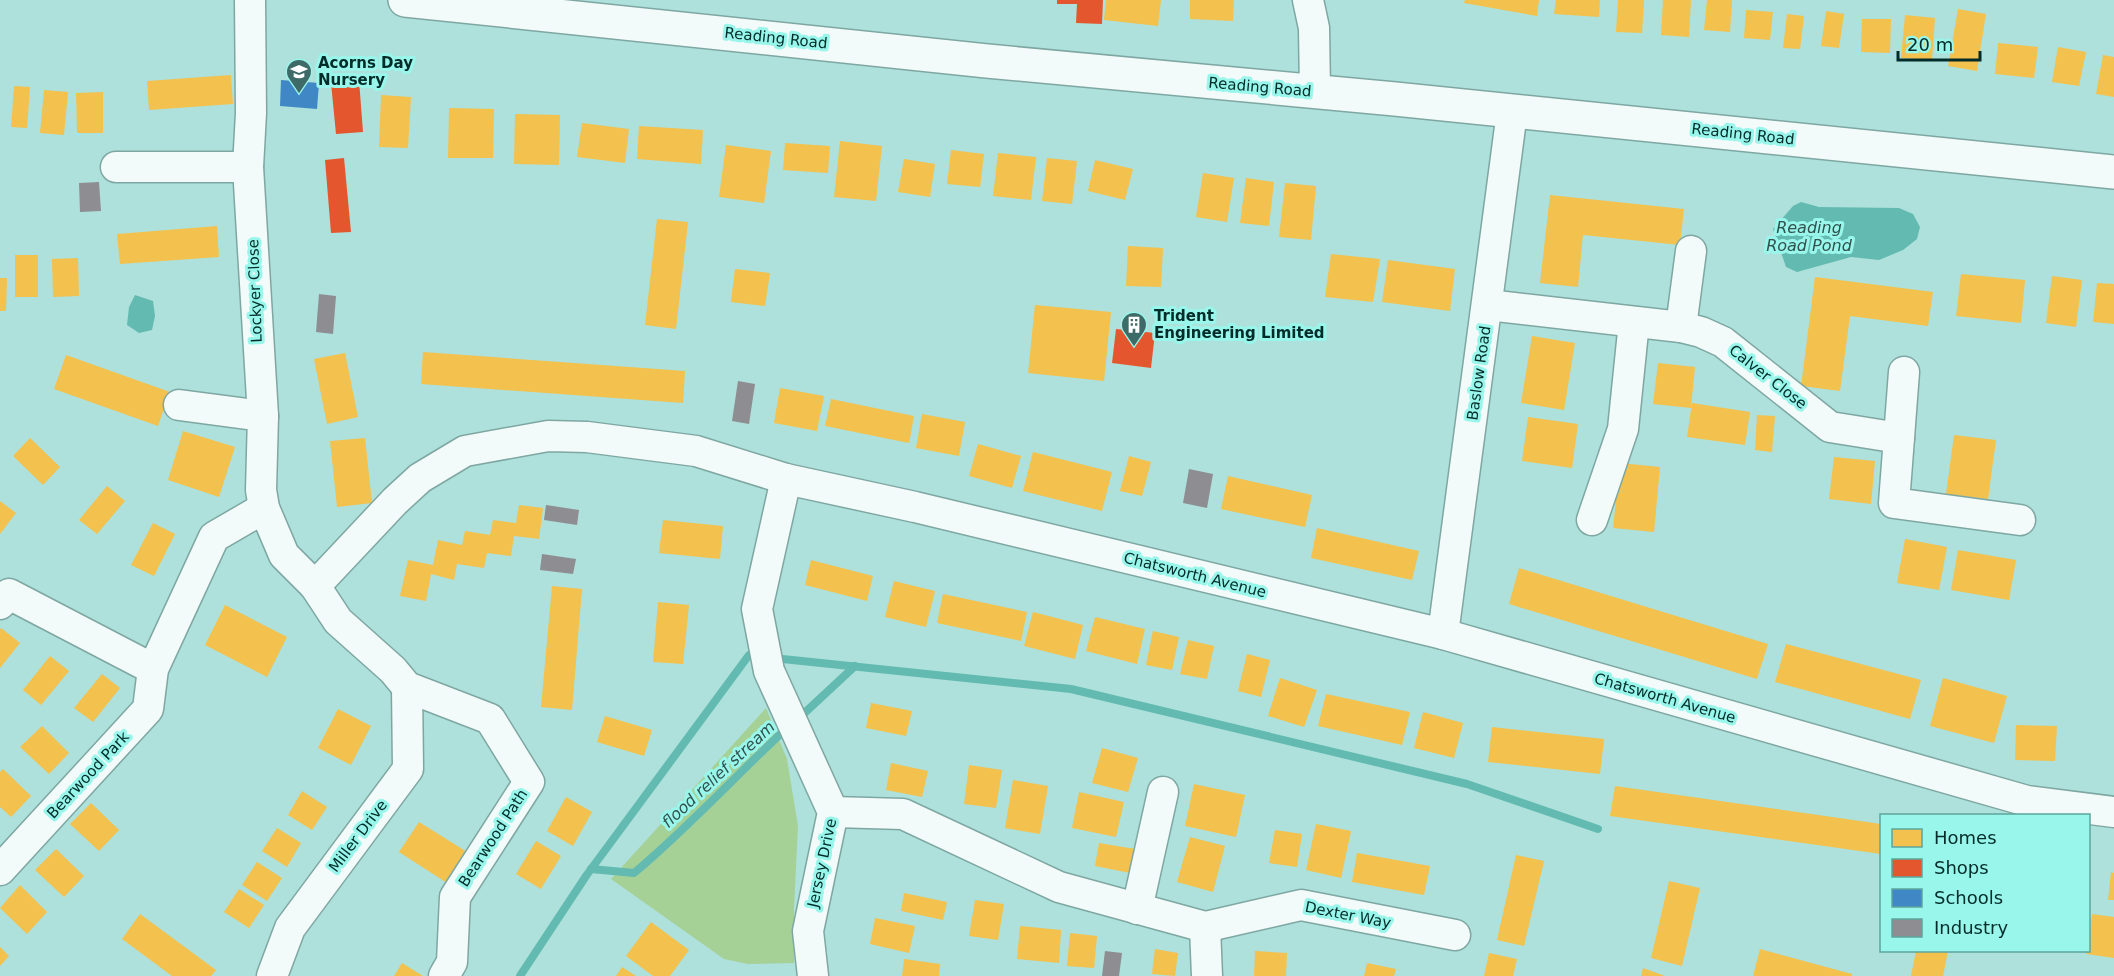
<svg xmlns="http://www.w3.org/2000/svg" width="2114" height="976" viewBox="0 0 2114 976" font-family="'DejaVu Sans',sans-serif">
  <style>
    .green { fill: #a5d197 }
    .water { fill: #62bab1 }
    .homes { fill: #f2c14e }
    .shops { fill: #e4572e }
    .schools { fill: #3f88c5 }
    .industry { fill: #8d8d92 }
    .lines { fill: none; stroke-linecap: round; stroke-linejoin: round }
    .stream { stroke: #62bab1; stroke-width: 8 }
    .minor-casing { stroke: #7ea7a2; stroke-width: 33 }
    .major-casing { stroke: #7ea7a2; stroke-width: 36 }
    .minor { stroke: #f3fafa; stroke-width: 30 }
    .major { stroke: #f3fafa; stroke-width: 33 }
    .labels { text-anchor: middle; stroke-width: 6; stroke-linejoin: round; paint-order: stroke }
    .street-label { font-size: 15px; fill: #022c29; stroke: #99f6eb }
    .poi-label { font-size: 15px; font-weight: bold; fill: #022c29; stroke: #99f6eb; text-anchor: start }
    .water-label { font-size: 16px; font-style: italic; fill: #32524e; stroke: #99f6eb }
  </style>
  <rect width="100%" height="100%" fill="#aee1db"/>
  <polygon class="green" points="766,708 787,759 798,826 794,908 794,963 748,964 724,959 611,879"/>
  <g class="water">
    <polygon points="1801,202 1819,207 1899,208 1913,214 1920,227 1917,239 1903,250 1879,260 1851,257 1797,272 1786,267 1773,229 1793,206"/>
    <polygon points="135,295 153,301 155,316 152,330 139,333 127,325 129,307"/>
  </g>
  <g class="homes">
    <polygon points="1106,0 1161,0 1158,26 1104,20"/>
    <polygon points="1190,0 1234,0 1233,21 1190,19"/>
    <polygon points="1465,0 1539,0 1537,16 1464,3"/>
    <polygon points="1556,0 1600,0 1599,17 1554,14"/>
    <polygon points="1618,0 1644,0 1642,33 1616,32"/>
    <polygon points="1663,0 1691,0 1689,37 1661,35"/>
    <polygon points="1707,0 1732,0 1730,32 1704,30"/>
    <polygon points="1958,9 1986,14 1977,71 1948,66"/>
    <polygon points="1746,10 1773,12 1770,40 1744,38"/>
    <polygon points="1826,11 1844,14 1839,48 1821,46"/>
    <polygon points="1787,14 1804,16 1800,49 1783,48"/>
    <polygon points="1905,15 1935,18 1932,60 1901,58"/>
    <polygon points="1862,19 1891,19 1890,53 1861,52"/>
    <polygon points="1998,43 2038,47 2034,78 1995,74"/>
    <polygon points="2058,47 2086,52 2079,86 2052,82"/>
    <polygon points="2103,55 2114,57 2114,97 2096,94"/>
    <polygon points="231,75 233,104 149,110 147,81"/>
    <polygon points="14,86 30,87 27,128 11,127"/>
    <polygon points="44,90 68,92 64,135 40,133"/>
    <polygon points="103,92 103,133 77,133 76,93"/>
    <polygon points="381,95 411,97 408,148 379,147"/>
    <polygon points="449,108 494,109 493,158 448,158"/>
    <polygon points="515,114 560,115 559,165 514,164"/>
    <polygon points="582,123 629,129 625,163 577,157"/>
    <polygon points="639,126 703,130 701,164 637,159"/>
    <polygon points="840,141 882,146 876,201 834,197"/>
    <polygon points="785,143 830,146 828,173 783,170"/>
    <polygon points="726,145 771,151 764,203 719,197"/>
    <polygon points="951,150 984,154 980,187 947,184"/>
    <polygon points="998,153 1036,157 1031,200 993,196"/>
    <polygon points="1047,158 1077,161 1072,204 1042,201"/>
    <polygon points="904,159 935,164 930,197 898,192"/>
    <polygon points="1095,160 1133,169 1125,200 1088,191"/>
    <polygon points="1203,173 1234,178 1227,222 1196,217"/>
    <polygon points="1246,178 1274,182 1269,226 1240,223"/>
    <polygon points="1285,183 1316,186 1311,240 1279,237"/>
    <polygon points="1550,195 1684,209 1680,245 1583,235 1578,287 1540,283"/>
    <polygon points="657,219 688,222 676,329 645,325"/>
    <polygon points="217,226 219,257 120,264 117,234"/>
    <polygon points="1128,246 1163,248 1161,287 1126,286"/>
    <polygon points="1331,254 1380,259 1373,302 1325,297"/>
    <rect x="15" y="255" width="23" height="42"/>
    <polygon points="78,258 79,296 53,297 52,259"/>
    <polygon points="1388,260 1455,269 1450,311 1382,302"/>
    <polygon points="735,269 770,273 765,306 731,302"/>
    <polygon points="1961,274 2025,280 2021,323 1956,316"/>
    <polygon points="2052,276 2082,280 2076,327 2046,323"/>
    <polygon points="1815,277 1933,292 1928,326 1850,316 1840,391 1801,386"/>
    <polygon points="0,278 7,278 6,311 0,311"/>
    <polygon points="2097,283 2114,284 2114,324 2093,322"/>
    <polygon points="1035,305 1111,312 1104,381 1028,373"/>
    <polygon points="1532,336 1575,343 1564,410 1521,403"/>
    <polygon points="423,352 685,371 683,403 421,384"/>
    <polygon points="345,353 358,417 327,424 314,359"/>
    <polygon points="66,355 170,392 158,426 54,389"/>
    <polygon points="1658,363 1695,367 1691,408 1653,404"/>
    <polygon points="780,388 824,396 817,431 774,423"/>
    <polygon points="831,399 914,416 909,443 825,426"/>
    <polygon points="1692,403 1750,412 1745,445 1687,437"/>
    <polygon points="922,414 965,422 959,456 916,448"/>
    <polygon points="1757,415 1775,416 1772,452 1755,450"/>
    <polygon points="1528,417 1578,424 1572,468 1522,461"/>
    <polygon points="183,431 235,447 219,497 168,480"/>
    <polygon points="1954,435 1996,440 1988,499 1946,494"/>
    <polygon points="30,438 60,467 43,485 13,456"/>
    <polygon points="365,438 372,503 337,507 330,441"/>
    <polygon points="978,444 1021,456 1012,488 969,476"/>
    <polygon points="1033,452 1112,472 1102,511 1023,491"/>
    <polygon points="1129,456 1151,462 1142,496 1120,491"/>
    <polygon points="1834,457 1875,461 1871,504 1829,499"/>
    <polygon points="1620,463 1660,467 1654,532 1613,528"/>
    <polygon points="1228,476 1312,495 1305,527 1221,509"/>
    <polygon points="107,486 125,501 97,534 79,520"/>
    <polygon points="0,501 16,513 0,534"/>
    <polygon points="519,505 543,508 539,539 514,536 511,556 487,553 484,568 457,564 454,580 431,574 426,601 400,596 408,560 433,565 438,540 462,545 465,531 490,535 493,520 516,523"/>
    <polygon points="663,520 723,526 720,559 659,553"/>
    <polygon points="153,523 175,534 154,576 131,565"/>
    <polygon points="1317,528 1419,551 1412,580 1311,558"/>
    <polygon points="1905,539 1947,547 1939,590 1897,583"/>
    <polygon points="1958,550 2016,560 2009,600 1951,590"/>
    <polygon points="811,560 873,576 867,601 805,585"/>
    <polygon points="1519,568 1768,644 1757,679 1509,604"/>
    <polygon points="894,581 935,591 926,627 885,617"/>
    <polygon points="552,586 582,589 572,710 541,707"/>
    <polygon points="943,594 1027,612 1021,641 937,623"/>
    <polygon points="658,602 689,605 683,664 653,662"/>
    <polygon points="225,605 287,637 267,677 205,645"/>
    <polygon points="1033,612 1083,625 1075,659 1024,646"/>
    <polygon points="1095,617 1145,629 1137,664 1086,651"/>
    <polygon points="1,628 20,643 0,668 0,630"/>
    <polygon points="1153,631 1179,637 1172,670 1146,665"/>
    <polygon points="1188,640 1214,646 1207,679 1180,674"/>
    <polygon points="1786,644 1921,680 1910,719 1775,682"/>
    <polygon points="1247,654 1270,660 1261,697 1238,691"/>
    <polygon points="50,656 69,671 41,705 23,690"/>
    <polygon points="102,674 120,688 93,722 74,708"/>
    <polygon points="1280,678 1317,690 1304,727 1268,716"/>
    <polygon points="1943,678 2007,696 1994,743 1930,726"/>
    <polygon points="1326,694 1410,712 1402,745 1318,726"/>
    <polygon points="871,703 912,711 906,736 866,728"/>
    <polygon points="338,709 371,726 351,765 318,748"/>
    <polygon points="1423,712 1463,723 1454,758 1414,748"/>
    <polygon points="605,716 652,730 644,756 597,742"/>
    <polygon points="2016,725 2057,726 2055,761 2015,760"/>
    <polygon points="42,726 69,753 49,774 20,747"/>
    <polygon points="1492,727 1604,739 1600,774 1488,762"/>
    <polygon points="1102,748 1138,758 1128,792 1092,783"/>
    <polygon points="891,763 928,771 922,797 886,790"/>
    <polygon points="969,765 1002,770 996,808 964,804"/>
    <polygon points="3,769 31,796 11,817 0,807 0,772"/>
    <polygon points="1013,780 1048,786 1040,834 1005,828"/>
    <polygon points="1194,784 1245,795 1236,837 1185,826"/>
    <polygon points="1615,786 1881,824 1881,854 1610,816"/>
    <polygon points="302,791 327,807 312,830 288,815"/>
    <polygon points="1079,792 1124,802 1116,837 1072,828"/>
    <polygon points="566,797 592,812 573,846 547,831"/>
    <polygon points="91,803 119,830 99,851 70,824"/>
    <polygon points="419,822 467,852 447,883 399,852"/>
    <polygon points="1316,824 1351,831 1341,878 1306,870"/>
    <polygon points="277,828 301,843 287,867 262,851"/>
    <polygon points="1275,830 1302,834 1297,867 1269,863"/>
    <polygon points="1190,837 1225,846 1213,892 1177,882"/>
    <polygon points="536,841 561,856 541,889 516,874"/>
    <polygon points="1099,843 1135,849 1130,873 1095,866"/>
    <polygon points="56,849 84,876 64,897 35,870"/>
    <polygon points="1357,853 1430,866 1424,895 1352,882"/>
    <polygon points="1516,855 1544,861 1524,946 1497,940"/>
    <polygon points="257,862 282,878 267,901 242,885"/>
    <polygon points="2111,872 2114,873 2114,900 2108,900"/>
    <polygon points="1669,881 1700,888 1682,966 1651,958"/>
    <polygon points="20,885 47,912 27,934 0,908"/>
    <polygon points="239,889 264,905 249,928 224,912"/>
    <polygon points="904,893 947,902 943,920 901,911"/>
    <polygon points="975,900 1004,904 998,940 969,936"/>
    <polygon points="140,914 216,970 211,976 172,976 122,939"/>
    <polygon points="2092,914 2114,917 2114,958 2086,954 2088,950"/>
    <polygon points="875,918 915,926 909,953 870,944"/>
    <polygon points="651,922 689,950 670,976 653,976 626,956"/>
    <polygon points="1020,926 1061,930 1059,963 1017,959"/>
    <polygon points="1070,933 1097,936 1094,968 1067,966"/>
    <polygon points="0,947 9,956 0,966"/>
    <polygon points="1155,949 1178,953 1175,976 1152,974"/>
    <polygon points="1760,949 1852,974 1852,976 1753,976"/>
    <polygon points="1255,951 1287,953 1286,976 1254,976"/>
    <polygon points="1916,951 1948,951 1943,976 1911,976"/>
    <polygon points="1489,953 1517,959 1513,976 1484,976"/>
    <polygon points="904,959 940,964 939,976 902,976"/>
    <polygon points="402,963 423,976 394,976"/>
    <polygon points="1367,963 1396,969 1394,976 1364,976"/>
    <polygon points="622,967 636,976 616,976"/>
    <polygon points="1643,968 1665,976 1641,976"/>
  </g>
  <g class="shops">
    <polygon points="1057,0 1103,0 1102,24 1076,23 1077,4 1057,4"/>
    <polygon points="359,80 363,132 336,134 331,83"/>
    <polygon points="344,158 351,232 331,233 325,160"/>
    <polygon points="1116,329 1155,333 1151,368 1112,363"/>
  </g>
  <polygon class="schools" points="281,80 319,83 317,109 280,106"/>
  <g class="industry">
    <polygon points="99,182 101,211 80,212 79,183"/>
    <polygon points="319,294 336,296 333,334 316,332"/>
    <polygon points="738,381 755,384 749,424 732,421"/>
    <polygon points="1189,469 1213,474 1207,508 1183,503"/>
    <polygon points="546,505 579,510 577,525 544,520"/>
    <polygon points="542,554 576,559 573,574 540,570"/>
    <polygon points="1105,951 1122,953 1119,976 1102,976"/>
  </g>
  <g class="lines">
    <g class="stream">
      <polyline points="773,658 1071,689 1467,784 1598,829"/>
      <polyline points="798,719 855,666"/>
      <path d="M591,869L634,873C688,828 736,775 788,727"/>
      <polyline points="520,976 586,876 749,655 760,656"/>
    </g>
    <defs>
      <g id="minor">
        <polyline points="250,0 251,113 248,167 263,416 261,490 264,508 284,555 315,586 338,621 393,670 407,687 490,719 529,782 455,897 452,962 444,976"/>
        <polyline points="1308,0 1314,28 1315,92"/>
        <polyline points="116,167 248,167"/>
        <polyline points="1488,305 1681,327 1701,332 1723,342 1830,427 1899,438"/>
        <polyline points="1681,327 1691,251"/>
        <polyline points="1904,372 1894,503 2020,520"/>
        <polyline points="179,405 263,416"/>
        <polyline points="786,479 757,609 769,671 833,812 808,931 813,976"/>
        <polyline points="1592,520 1623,429 1634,322"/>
        <polyline points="315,586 395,501 420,478 465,451 548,436 587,437 696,451 786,479 915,507 1443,634 2027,801 2114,812"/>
        <polyline points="0,604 9,594 153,669"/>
        <polyline points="1443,634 1512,112"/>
        <polyline points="833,812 903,814 1059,887 1205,927 1301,905 1455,935"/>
        <polyline points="0,870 148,709 153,669 214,537 264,508"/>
        <polyline points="1137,909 1163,792"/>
        <polyline points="1205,927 1207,976"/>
        <polyline points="272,976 290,928 408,769 407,687"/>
      </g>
      <polyline id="major" points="405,0 987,61 1395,99 2114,172"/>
    </defs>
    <use href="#minor" class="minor-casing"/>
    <use href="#major" class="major-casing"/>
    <use href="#minor" class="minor"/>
    <use href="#major" class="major"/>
  </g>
  <defs>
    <symbol id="school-pin" viewBox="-11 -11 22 30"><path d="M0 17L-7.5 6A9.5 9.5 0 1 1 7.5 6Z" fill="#3e6b67" stroke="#99f6eb"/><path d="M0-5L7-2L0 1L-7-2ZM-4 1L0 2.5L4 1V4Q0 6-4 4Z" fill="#fff"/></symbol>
    <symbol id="building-pin" viewBox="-11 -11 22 30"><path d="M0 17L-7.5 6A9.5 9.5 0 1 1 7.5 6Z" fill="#3e6b67" stroke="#99f6eb"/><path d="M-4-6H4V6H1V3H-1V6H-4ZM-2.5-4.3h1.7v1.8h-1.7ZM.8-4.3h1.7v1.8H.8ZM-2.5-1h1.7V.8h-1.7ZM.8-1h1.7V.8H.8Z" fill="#fff"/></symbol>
  </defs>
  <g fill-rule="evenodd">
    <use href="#school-pin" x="284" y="57" width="30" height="40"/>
    <use href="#building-pin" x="1119" y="310" width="30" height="40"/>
  </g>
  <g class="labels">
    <g class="street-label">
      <text transform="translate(776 38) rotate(6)" y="5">Reading Road</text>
      <text transform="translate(1260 87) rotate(5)" y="5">Reading Road</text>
      <text transform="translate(1743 134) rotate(6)" y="5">Reading Road</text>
      <text transform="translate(255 291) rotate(-92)" y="5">Lockyer Close</text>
      <text transform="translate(1479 373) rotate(-82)" y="5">Baslow Road</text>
      <text transform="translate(1768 377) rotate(38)" y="5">Calver Close</text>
      <text transform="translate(1195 575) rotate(14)" y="5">Chatsworth Avenue</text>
      <text transform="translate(1665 698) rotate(16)" y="5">Chatsworth Avenue</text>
      <text transform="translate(88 775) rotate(-47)" y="5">Bearwood Park</text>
      <text transform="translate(358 836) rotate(-53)" y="5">Miller Drive</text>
      <text transform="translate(493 838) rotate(-57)" y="5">Bearwood Path</text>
      <text transform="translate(822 863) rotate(-78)" y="5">Jersey Drive</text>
      <text transform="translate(1348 915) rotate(11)" y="5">Dexter Way</text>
    </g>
    <g class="poi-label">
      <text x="318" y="68">Acorns Day<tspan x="318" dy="17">Nursery</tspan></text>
      <text x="1154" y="321">Trident<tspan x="1154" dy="17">Engineering Limited</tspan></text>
    </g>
    <g class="water-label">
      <text x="1809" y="233">Reading<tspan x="1809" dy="18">Road Pond</tspan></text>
      <text transform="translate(718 774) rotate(-43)" y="6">flood relief stream</text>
    </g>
  </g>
  <rect x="1880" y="814" width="210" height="138" fill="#99f6eb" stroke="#5da59d" stroke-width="1.5"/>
  <rect x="1892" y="829" width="30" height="18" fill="#f2c14e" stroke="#5da59d" stroke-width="1.5"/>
  <text x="1934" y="844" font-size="18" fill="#022c29">Homes</text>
  <rect x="1892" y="859" width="30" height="18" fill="#e4572e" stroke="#5da59d" stroke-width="1.5"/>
  <text x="1934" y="874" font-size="18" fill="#022c29">Shops</text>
  <rect x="1892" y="889" width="30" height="18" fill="#3f88c5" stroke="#5da59d" stroke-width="1.5"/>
  <text x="1934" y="904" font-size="18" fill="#022c29">Schools</text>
  <rect x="1892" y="919" width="30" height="18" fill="#8d8d92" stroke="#5da59d" stroke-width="1.5"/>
  <text x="1934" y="934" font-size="18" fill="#022c29">Industry</text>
  <path d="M1898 51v9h82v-9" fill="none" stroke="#022c29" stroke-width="3"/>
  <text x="1907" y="51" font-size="18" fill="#022c29" stroke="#99f6eb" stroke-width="4.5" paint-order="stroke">20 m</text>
</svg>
